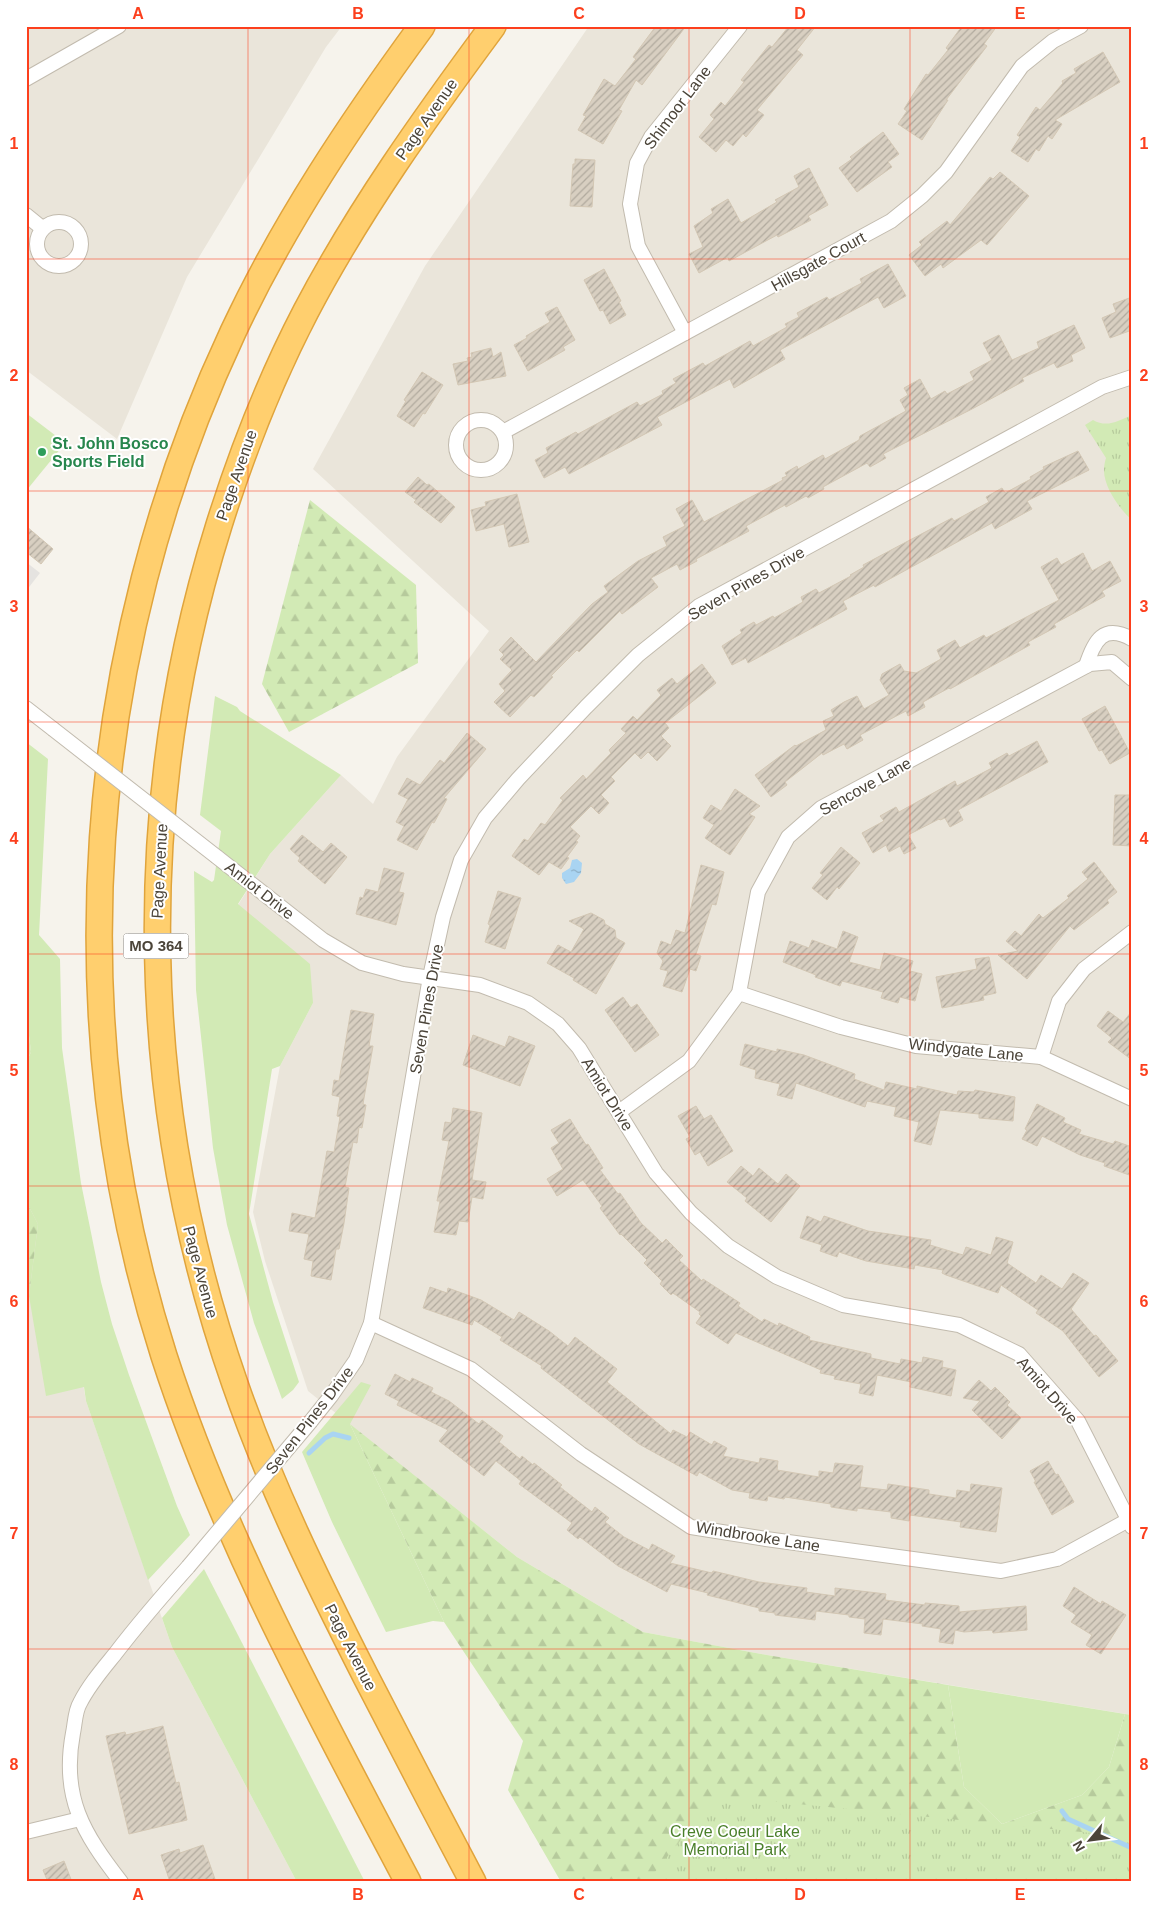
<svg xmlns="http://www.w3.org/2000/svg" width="1158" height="1908" viewBox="0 0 1158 1908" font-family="Arial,sans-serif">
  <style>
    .residential { fill: #eae5da }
    .grass { fill: #d2eab5 }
    .forest { fill: url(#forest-firs) }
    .park { fill: url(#park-tufts) }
    .parking { fill: #e5e3e0 }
    .water { fill: url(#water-ripples) }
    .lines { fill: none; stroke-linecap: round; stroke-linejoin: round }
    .stream { stroke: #a9d4f2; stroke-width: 5 }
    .building { fill: url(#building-hatch); stroke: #d3c7b4 }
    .street-casing { stroke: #c2bbae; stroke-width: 16 }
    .highway-casing { stroke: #e0a43c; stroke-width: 28 }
    .street { stroke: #fff; stroke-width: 14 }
    .highway { stroke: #ffcf6e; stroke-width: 25 }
    .street-bridge-casing { stroke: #c2bbae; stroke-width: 16; stroke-linecap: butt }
    .street-bridge { stroke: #fff; stroke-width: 14 }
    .grid { fill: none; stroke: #fc3f1d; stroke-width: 1; stroke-opacity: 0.55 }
    .leisure-dot { fill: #2e9e5b; stroke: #fff; stroke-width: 2 }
    .labels { text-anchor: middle; stroke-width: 4; stroke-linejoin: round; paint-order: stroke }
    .shield { fill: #fff; stroke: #817c74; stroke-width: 1 }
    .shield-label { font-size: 15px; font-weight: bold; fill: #4b4439 }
    .street-label { font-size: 16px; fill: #4b4439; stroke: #fff }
    .leisure-label { font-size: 16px; font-weight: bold; fill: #27864d; stroke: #fff; text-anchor: start }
    .park-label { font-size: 16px; fill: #4a7f2a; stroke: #fff }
    .neatline { fill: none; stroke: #fc3f1d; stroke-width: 2 }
    .grid-label { font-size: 16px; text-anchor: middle; font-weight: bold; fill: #fc3f1d }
  </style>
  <defs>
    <pattern id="forest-firs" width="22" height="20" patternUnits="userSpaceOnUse" patternTransform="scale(1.25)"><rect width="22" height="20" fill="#d2eab5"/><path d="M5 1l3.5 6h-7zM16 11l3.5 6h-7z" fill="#b6ca9c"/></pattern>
    <pattern id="park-tufts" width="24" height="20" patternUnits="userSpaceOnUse" patternTransform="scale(1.25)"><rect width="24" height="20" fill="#d2eab5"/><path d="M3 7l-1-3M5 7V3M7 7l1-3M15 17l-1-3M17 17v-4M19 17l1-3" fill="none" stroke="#b6ca9c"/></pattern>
    <pattern id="water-ripples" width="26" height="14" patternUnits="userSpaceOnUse" patternTransform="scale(1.25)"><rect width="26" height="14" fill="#a9d4f2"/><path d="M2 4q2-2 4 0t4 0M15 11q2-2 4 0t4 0" fill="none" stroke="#8caec5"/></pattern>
    <pattern id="building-hatch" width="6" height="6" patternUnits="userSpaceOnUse" patternTransform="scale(1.25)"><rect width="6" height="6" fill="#d8cfc1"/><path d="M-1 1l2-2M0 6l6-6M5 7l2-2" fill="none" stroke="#b1aa9e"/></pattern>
  </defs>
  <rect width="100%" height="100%" fill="#f6f3ec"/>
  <g class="residential">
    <polygon points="26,26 342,26 326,47 187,277 117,439 26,370"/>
    <polygon points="589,26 1132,26 1132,1715 767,1655 643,1632 517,1557 308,1391 265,1261 253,1212 280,1066 313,1003 238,905 270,854 341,775 373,804 397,757 489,631 313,469 425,266"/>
    <polygon points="26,1051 86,1401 172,1647 297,1882 26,1882"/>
  </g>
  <g class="grass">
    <polygon points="26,413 60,439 61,448 26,491"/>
    <polygon points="215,696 237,707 240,711 341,775 270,854 238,904 310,964 313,1003 280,1066 272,1069 249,1214 273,1302 299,1382 293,1390 282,1399 254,1323 227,1225 213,1148 196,990 194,871 212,882 214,880 221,831 200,815"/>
    <polygon points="26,742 48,759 39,935 60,959 62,1048 81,1183 101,1282 112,1324 129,1375 177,1506 190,1535 148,1580 86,1401 84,1387 46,1396 29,1296 38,1224 26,1201 26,1063 31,1052 26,1011"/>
    <polygon points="361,1382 371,1385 350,1424 444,1622 433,1621 386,1632 332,1522 302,1452"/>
    <polygon points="204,1569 365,1882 297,1882 172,1647 162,1618"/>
    <polygon points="948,1685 1125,1714 1109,1767 1082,1795 1002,1824 964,1787"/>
  </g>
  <g class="forest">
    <polygon points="310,500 416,585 418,663 289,732 262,684"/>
    <polygon points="26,1011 31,1052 26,1063"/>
    <polygon points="26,1201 38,1224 29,1296 26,1292"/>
    <polygon points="350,1424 517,1557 643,1632 767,1655 948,1685 964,1787 1002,1824 1082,1795 1109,1767 1125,1714 1132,1715 1132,1882 561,1882 508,1790 523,1741 444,1622"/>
  </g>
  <g class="park">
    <path d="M1132,415V520C1120,510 1103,486 1104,469C1104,466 1105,461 1106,458L1085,425L1093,420C1107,428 1118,421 1132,415Z"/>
    <polygon points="716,1796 1132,1837 1132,1882 647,1882"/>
  </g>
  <polygon class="parking" points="26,562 40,573 26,591"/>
  <polygon class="water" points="577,859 582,863 581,873 574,882 566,884 562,878 562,873 570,868 572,860"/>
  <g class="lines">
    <g class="stream">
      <polyline points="309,1453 325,1438 333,1434 349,1438"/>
      <polyline points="1062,1811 1068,1819 1132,1848"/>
    </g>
  </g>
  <g class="building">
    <polygon points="656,26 686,26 642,85 636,80 619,110 622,111 603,144 578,130 586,116 583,115 604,79 615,86 636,59 633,57"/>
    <polygon points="789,26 816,26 797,50 803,55 757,110 764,115 746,137 743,134 733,146 726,140 716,152 699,137 714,119 710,115 721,102 725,106 744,82 741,80 769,45 772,47"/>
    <polygon points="962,26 997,26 984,44 987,46 946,100 948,100 922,140 898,124 907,111 904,109 926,74 928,75 948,50 946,48"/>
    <polygon points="1103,52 1120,82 1055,120 1062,124 1052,139 1048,136 1039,151 1036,149 1028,162 1011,151 1020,137 1017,135 1036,107 1040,110 1063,83 1062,81 1076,73 1074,69"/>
    <polygon points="883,132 899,154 888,162 892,167 857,192 839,168 852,159 850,157"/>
    <polygon points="575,159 595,160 592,207 570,206 573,164 575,164"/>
    <polygon points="809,168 828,205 808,216 811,220 778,237 777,235 729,261 728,257 699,273 689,254 703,247 694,226 713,213 711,209 728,199 741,223 777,202 775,200 799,187 794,176"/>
    <polygon points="1000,172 1029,196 987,245 981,240 943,268 941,264 925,276 909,255 922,245 919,242 947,221 950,225 990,177 993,179"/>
    <polygon points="888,264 906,296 884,308 878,297 780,350 785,359 734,388 730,379 657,417 662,425 569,474 565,467 544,478 535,460 548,453 546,448 576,432 578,434 637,402 640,406 663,394 662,391 676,383 673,379 703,363 705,366 750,341 753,346 787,327 785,324 799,317 797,313 827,297 829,300 862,283 860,279"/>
    <polygon points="604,269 621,301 619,302 626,315 610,324 603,310 600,311 584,280"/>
    <polygon points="1132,297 1132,330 1110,338 1102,318 1116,312 1113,304"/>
    <polygon points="557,307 575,340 563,347 565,350 528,371 514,345 527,338 526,336 550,322 545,313"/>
    <polygon points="1074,325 1085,348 1071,355 1073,361 1057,368 1054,363 1022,378 1024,381 972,409 883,454 886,458 870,467 867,463 823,487 824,489 808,498 806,496 786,507 785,505 746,526 749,531 696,559 697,561 680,570 677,564 651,578 658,587 622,614 620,611 579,652 577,650 551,676 553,677 534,697 531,695 510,717 494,702 505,691 499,684 512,670 500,659 504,655 499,650 511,637 536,662 592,604 608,592 604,586 638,561 667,546 663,537 685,526 676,509 692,500 704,522 783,480 782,478 787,476 785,473 797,466 798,469 823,455 825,459 859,440 860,436 906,411 900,400 908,395 904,388 920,379 931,399 945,391 947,394 974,380 970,372 992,360 983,343 999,335 1012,360 1039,348 1037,342"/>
    <polygon points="491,348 493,357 501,352 506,376 458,385 453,364 468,361 467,358 472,357 471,353"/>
    <polygon points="422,372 443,385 425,414 423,413 414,427 397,416 406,401 404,400"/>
    <polygon points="1078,451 1089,470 1027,501 1032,509 995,529 992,523 875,587 874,585 843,601 847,609 748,663 746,658 732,665 722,646 742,633 740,630 754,622 756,625 773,616 774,618 803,602 801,597 816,589 819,593 851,576 850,575 864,567 863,565 908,541 952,518 954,521 989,502 986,497 1002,488 1005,493 1031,479 1030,477 1044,469 1043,467"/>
    <polygon points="418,477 427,485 429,484 455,507 441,523 414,502 416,500 405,492"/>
    <polygon points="517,494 529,542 509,547 504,524 476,531 471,510 486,506 485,502"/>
    <polygon points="26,526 53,549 41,564 26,552"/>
    <polygon points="1083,553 1092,571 1110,561 1121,581 1102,591 1105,596 1054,624 1056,627 1028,642 1030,645 950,689 949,688 923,702 925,707 908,716 906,711 860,735 863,740 847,749 844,744 823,755 822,753 785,782 787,785 771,797 755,775 795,745 796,746 826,730 823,721 834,716 831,710 844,702 857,696 864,709 889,695 880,680 882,674 900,664 904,671 916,673 941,659 937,650 955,640 960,648 984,635 986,638 1059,600 1041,567 1057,558 1061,565"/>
    <polygon points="702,664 716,683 665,723 669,728 661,736 671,746 657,761 648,752 641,759 635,753 611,777 615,781 601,795 609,803 599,814 591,806 570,827 580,836 576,841 578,842 567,857 569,858 561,869 549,862 539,875 512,856 524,839 528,841 541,823 545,825 563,800 560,798 583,775 586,779 611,753 609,750 626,733 621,729 633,716 637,720 661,695 657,690 672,678 677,684"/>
    <polygon points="1105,706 1130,753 1110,764 1102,750 1099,751 1082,719"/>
    <polygon points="467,733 486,749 444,798 447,799 434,823 432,822 417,850 397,840 404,826 396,822 408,799 398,794 407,778 420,785 440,760 444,763"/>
    <polygon points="1037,741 1048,762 958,810 963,820 950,827 945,818 940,820 939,819 908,835 916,848 904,854 900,846 889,852 886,845 873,853 862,833 884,821 880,816 896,807 899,812 955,781 957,786 992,768 989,763 1007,753 1009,756"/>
    <polygon points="735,789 760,806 749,814 755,817 730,855 705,838 714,825 703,818 711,805 721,811"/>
    <polygon points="1115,795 1132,795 1132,846 1113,845"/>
    <polygon points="302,835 323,852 331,843 347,857 325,884 298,861 300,858 290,849"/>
    <polygon points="841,847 860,863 839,889 837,887 827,900 812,888 823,875 820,873"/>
    <polygon points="1094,862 1117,892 1107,900 1109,903 1074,930 1070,926 1027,979 998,955 1018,951 1006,941 1015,931 1021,936 1039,914 1043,918 1069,898 1067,896 1088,879 1082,872"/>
    <polygon points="701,865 724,872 716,905 712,904 696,954 701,956 696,971 690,969 682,992 663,986 668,971 660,969 663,961 657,953 661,941 671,945 676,930 685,933"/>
    <polygon points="384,868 404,873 399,892 404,893 396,925 356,914 360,897 363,898 366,889 378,892"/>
    <polygon points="498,891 521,898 505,949 485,942 490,925 488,924"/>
    <polygon points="591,913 604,920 605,924 615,930 616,938 625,943 596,994 573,980 574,978 547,963 558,945 571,952 584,929 569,921"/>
    <polygon points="843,931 858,937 849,962 880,970 884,953 913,961 910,971 922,974 915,1001 900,997 898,1003 881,998 883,992 842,981 840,986 815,977 816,975 783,962 790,941 809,948 812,940 837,949"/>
    <polygon points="989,957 996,993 983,996 984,1000 942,1008 936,977 977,969 975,959"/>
    <polygon points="623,997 631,1008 637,1004 659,1035 635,1052 605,1010"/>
    <polygon points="351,1010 374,1014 369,1046 373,1046 363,1104 366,1105 362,1128 359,1127 357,1143 353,1142 345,1187 349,1188 344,1223 339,1249 336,1249 331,1280 311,1276 313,1261 304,1259 309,1234 289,1231 292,1213 315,1218 327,1151 334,1152 340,1117 337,1116 340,1097 332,1095 334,1080 339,1081"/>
    <polygon points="1108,1011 1123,1022 1132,1011 1132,1060 1108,1042 1112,1038 1097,1026"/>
    <polygon points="473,1035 505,1047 509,1036 535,1046 520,1086 463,1065"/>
    <polygon points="745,1044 777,1052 777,1049 804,1055 855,1074 854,1079 884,1090 886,1082 917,1089 917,1086 957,1095 958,1091 974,1092 975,1090 1015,1097 1013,1121 979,1118 979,1114 940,1110 931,1145 914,1141 919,1122 894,1116 896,1107 867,1101 865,1107 796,1083 792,1099 777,1095 780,1084 755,1078 756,1070 740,1065"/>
    <polygon points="1037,1104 1065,1118 1063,1122 1081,1130 1079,1134 1113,1144 1115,1141 1132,1147 1132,1176 1104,1166 1105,1163 1080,1155 1042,1136 1037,1146 1022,1139 1027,1130 1025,1129"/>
    <polygon points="696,1106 704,1119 711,1115 733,1151 708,1166 700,1152 695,1155 686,1139 690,1137 678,1116"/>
    <polygon points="453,1108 482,1113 472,1180 486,1182 483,1199 472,1197 468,1222 459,1221 456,1235 434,1232 440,1201 437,1201 449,1141 442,1140 445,1122 451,1123"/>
    <polygon points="570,1119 586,1145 588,1144 603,1168 600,1170 618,1194 620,1193 641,1223 662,1243 666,1239 683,1256 679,1260 702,1281 703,1279 740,1303 738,1306 762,1322 764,1319 778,1326 779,1323 810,1337 809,1340 871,1354 871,1358 900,1364 901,1359 922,1363 923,1357 943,1361 942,1367 956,1370 951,1396 910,1387 911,1382 877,1375 873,1396 859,1393 861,1384 834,1379 835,1376 820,1373 821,1370 736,1333 728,1344 696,1323 701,1316 699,1314 700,1312 673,1293 671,1295 660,1284 662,1281 644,1263 647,1260 621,1234 620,1235 600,1208 602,1206 583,1180 557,1196 547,1179 563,1169 551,1148 559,1143 551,1130"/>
    <polygon points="741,1166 753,1176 759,1168 778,1184 786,1174 800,1186 771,1222 745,1201 747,1198 727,1182"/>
    <polygon points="807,1216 821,1222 824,1216 868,1231 931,1240 930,1245 963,1255 966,1247 991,1255 996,1237 1013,1242 1007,1263 1036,1283 1041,1275 1062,1289 1073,1273 1089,1283 1071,1309 1094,1336 1096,1335 1118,1361 1099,1377 1063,1331 1036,1313 1038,1310 1001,1285 998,1293 946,1275 942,1273 943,1270 915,1265 914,1269 866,1261 839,1252 837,1257 820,1251 822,1245 800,1238"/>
    <polygon points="430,1287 447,1293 448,1288 481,1300 514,1320 519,1312 549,1331 568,1346 575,1337 617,1369 607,1382 671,1434 673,1430 687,1437 690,1432 712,1445 714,1441 727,1448 723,1456 759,1463 760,1458 778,1461 777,1470 819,1477 819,1471 833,1473 835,1463 863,1466 860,1487 887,1490 888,1484 929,1490 929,1494 956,1498 957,1490 970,1492 971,1484 1002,1488 996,1532 960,1527 961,1522 910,1515 909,1521 891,1518 891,1512 857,1508 857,1511 831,1507 831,1504 785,1497 784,1499 768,1496 767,1501 749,1498 750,1493 732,1490 699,1472 697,1476 639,1444 541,1368 542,1366 500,1340 502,1337 474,1320 472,1325 423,1308"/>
    <polygon points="395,1374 410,1382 412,1378 433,1388 431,1392 449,1401 479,1424 482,1420 503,1436 499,1442 520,1459 522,1456 533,1465 534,1463 562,1485 560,1487 592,1512 595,1507 609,1518 605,1522 624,1537 649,1550 652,1544 675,1556 670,1563 712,1573 713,1571 759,1582 807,1588 806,1592 835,1596 835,1588 886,1594 885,1600 925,1605 925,1603 959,1606 959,1612 1026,1606 1027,1630 993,1633 992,1630 964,1632 955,1630 953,1644 939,1642 941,1629 922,1626 923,1624 883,1619 881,1635 864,1633 865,1619 849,1617 849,1615 816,1611 815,1620 775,1615 775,1613 759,1611 759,1608 707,1595 708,1593 671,1584 667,1592 618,1566 580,1537 578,1539 567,1530 572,1523 519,1484 521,1481 496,1461 484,1476 439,1441 448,1430 397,1405 399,1401 385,1394"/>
    <polygon points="979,1380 991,1391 995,1387 1010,1402 1007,1405 1021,1418 1002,1439 972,1410 980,1401 963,1398"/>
    <polygon points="1048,1461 1056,1475 1058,1474 1074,1502 1052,1515 1034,1482 1036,1482 1030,1471"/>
    <polygon points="1074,1587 1101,1604 1102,1601 1126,1615 1101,1654 1086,1645 1092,1635 1071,1622 1076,1615 1063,1606"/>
    <polygon points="163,1726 176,1783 179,1782 187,1820 129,1834 106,1736 125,1732 126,1735"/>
    <polygon points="203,1845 216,1882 170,1882 161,1855 179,1849 180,1853"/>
    <polygon points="64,1861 72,1882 48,1882 43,1870"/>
  </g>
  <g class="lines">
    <defs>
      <g id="street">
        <polyline points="26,79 119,26"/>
        <polyline points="26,215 42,228"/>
        <circle cx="59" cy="244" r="22"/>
        <polyline points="685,333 638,246 630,204 637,163 651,137 740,26"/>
        <circle cx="481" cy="445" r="25"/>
        <polyline points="503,432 891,221 922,196 946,172 1022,66 1053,41 1081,26"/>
        <path d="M1086,666C1094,641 1103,623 1132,639"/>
        <polyline points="26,708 53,729"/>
        <polyline points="217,857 323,940 362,963 403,974 480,985 528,1003 558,1024 579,1048 656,1173 691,1213 728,1246 777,1277 843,1305 959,1325 1019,1354 1078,1421 1132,1527"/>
        <polyline points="739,993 841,1027 916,1046 1041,1057 1132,1099"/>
        <polyline points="1041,1057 1059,1001 1084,969 1132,932"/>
        <polyline points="619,1112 689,1061 739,993 758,892 788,837 821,808 1090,664 1112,662 1132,679"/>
        <polyline points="371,1323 471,1369 581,1454 691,1527 766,1539 1001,1571 1057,1559 1132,1518"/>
        <polyline points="311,1421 331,1396 356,1360 371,1323 430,977 443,917 461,860 485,818 518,779 586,707 638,655 699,606 1102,387 1132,377"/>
        <polyline points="26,1832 80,1819"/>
        <path d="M121,1882C83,1833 61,1797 73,1733C75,1724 75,1711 80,1703C89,1685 102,1670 115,1654C138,1624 163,1595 188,1567"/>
      </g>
      <g id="highway">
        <path d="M408,1882C318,1711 224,1541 164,1356C57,1022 84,649 233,332C284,223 351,123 422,26"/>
        <path d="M473,1882C437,1814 401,1745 366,1677C317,1581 270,1485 235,1384C138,1107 131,805 219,525C242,452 270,380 306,311C359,210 425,118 493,26"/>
      </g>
    </defs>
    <use href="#street" class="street-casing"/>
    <use href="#highway" class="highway-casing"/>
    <use href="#street" class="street"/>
    <use href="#highway" class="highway"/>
    <defs>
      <g id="street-bridge">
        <polyline points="53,729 217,857"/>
        <polyline points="188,1567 311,1421"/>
      </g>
    </defs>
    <use href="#street-bridge" class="street-bridge-casing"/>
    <use href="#street-bridge" class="street-bridge"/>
  </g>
  <path class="grid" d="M248,26V1882M469,26V1882M689,26V1882M910,26V1882M26,259H1132M26,491H1132M26,722H1132M26,954H1132M26,1186H1132M26,1417H1132M26,1649H1132"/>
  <circle class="leisure-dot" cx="42" cy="452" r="5"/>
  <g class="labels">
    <rect class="shield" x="123.5" y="933.5" width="65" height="25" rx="4"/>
    <g class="shield-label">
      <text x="156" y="951">MO 364</text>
    </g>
    <g class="street-label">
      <text transform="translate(677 107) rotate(-53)" y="6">Shimoor Lane</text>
      <text transform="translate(426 119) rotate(-55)" y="6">Page Avenue</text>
      <text transform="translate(818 261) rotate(-29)" y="6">Hillsgate Court</text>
      <text transform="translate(236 475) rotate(-71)" y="6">Page Avenue</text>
      <text transform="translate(746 583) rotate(-30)" y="6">Seven Pines Drive</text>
      <text transform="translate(865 786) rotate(-29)" y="6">Sencove Lane</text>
      <text transform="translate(159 871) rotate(-87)" y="6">Page Avenue</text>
      <text transform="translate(260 890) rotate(38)" y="6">Amiot Drive</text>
      <text transform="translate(426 1009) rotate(-80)" y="6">Seven Pines Drive</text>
      <text transform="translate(966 1049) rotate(6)" y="6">Windygate Lane</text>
      <text transform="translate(608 1094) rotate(58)" y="6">Amiot Drive</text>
      <text transform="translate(201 1272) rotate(75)" y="6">Page Avenue</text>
      <text transform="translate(1048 1390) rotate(49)" y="6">Amiot Drive</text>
      <text transform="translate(309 1420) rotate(-52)" y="6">Seven Pines Drive</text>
      <text transform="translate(758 1536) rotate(9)" y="6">Windbrooke Lane</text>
      <text transform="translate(351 1647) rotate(63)" y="6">Page Avenue</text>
    </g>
    <g class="leisure-label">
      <text x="52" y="449">St. John Bosco<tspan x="52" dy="18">Sports Field</tspan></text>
    </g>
    <g class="park-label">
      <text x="735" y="1837">Creve Coeur Lake<tspan x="735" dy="18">Memorial Park</tspan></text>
    </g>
  </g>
  <rect width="1158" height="1908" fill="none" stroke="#ffffff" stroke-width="55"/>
  <g transform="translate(1090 1840) rotate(241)" stroke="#ffffff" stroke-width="4" paint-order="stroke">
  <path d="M0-4L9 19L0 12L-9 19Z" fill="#4b4439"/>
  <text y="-8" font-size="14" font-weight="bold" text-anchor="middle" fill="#4b4439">N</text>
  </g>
  <rect x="28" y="28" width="1102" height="1852" class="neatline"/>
  <g class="grid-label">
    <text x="138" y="19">A</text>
    <text x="358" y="19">B</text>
    <text x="579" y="19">C</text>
    <text x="800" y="19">D</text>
    <text x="1020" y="19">E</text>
    <text x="14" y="149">1</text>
    <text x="1144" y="149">1</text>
    <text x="14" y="381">2</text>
    <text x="1144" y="381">2</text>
    <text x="14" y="612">3</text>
    <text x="1144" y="612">3</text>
    <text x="14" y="844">4</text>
    <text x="1144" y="844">4</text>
    <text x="14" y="1076">5</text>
    <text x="1144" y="1076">5</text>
    <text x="14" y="1307">6</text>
    <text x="1144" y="1307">6</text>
    <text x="14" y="1539">7</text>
    <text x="1144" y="1539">7</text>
    <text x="14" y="1770">8</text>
    <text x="1144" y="1770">8</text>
    <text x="138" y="1900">A</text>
    <text x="358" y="1900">B</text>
    <text x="579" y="1900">C</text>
    <text x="800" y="1900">D</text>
    <text x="1020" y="1900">E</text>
  </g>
</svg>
